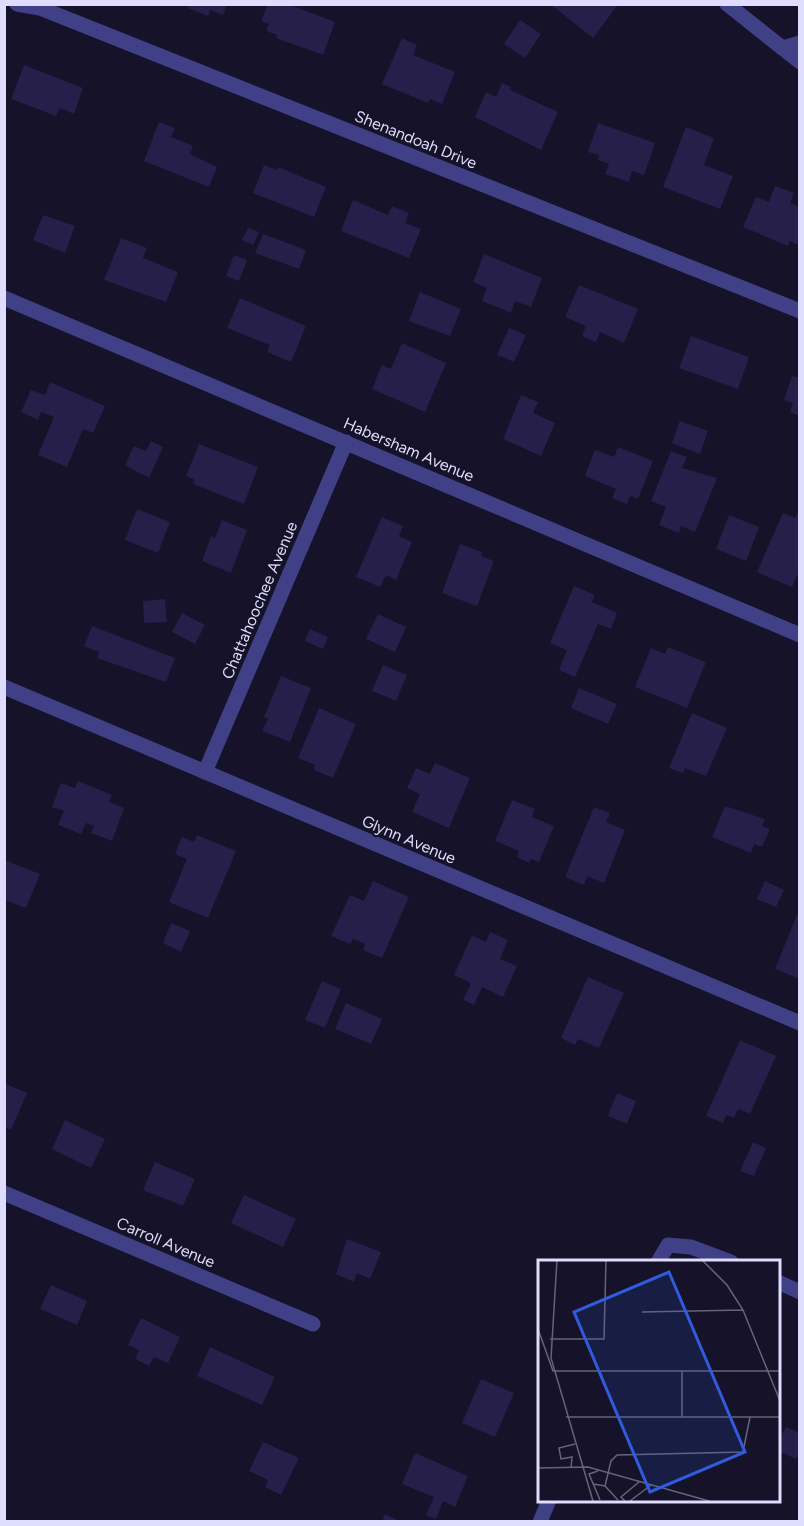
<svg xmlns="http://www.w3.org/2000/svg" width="804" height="1526" viewBox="0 0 804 1526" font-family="Figtree,sans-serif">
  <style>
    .building { fill: #261f4a }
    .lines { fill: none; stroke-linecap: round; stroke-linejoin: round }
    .minor { stroke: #404086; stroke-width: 15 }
    .tertiary { stroke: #404086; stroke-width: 15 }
    .labels { text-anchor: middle; stroke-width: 4.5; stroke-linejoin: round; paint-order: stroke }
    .street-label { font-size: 16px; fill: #dfdcfd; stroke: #151229 }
    .inset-road { fill: none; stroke: #66637e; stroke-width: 1.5 }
    .view { fill: #305cdc; fill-opacity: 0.15; stroke: #305cdc; stroke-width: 3 }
    .inset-edge { fill: none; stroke: #dfdcfd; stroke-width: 3 }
  </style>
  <rect width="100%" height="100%" fill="#151229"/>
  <g class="building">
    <polygon points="190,4 227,4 223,15 210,10 208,16 188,8"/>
    <polygon points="268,4 288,4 335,22 323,55 276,38 277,35 266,31 269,24 261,21"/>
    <polygon points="550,4 615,4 617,6 593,38"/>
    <polygon points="520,20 541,34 525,58 504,44"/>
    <polygon points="402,38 417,45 413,55 455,72 442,104 430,99 428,103 382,84"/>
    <polygon points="24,65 83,88 74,114 60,108 56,116 11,99"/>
    <polygon points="502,83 511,87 510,90 558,112 541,150 475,117 486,92 496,97"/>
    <polygon points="159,122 175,128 171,137 193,146 190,154 217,167 209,187 144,161"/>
    <polygon points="598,123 655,143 644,175 632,171 629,182 605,174 609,164 598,160 599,155 588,152"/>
    <polygon points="686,127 714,138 704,165 733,176 720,209 663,187"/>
    <polygon points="264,165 277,170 278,167 326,187 314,217 253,193"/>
    <polygon points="775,186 794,193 790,203 800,207 800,246 790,241 788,246 743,227 756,197 769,202"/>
    <polygon points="353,200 388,215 392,206 409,213 405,223 421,229 409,258 341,231"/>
    <polygon points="43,215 75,226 65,253 33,240"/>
    <polygon points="248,228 259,232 253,245 242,240"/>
    <polygon points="263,234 306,250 299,269 255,253"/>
    <polygon points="121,238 147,248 143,258 178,272 166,302 104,280"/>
    <polygon points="484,254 542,278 531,307 515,301 511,313 482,301 487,288 473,282"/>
    <polygon points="234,255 247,260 239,281 226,276"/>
    <polygon points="579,285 638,309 624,343 600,332 596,342 582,336 586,326 565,317"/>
    <polygon points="420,292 461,309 450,336 409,321"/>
    <polygon points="240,298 306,326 291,362 267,352 270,345 227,328"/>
    <polygon points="509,328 526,335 514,362 497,355"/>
    <polygon points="691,336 749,357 738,389 679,368"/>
    <polygon points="402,343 446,363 425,412 372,389 382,365 391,369"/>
    <polygon points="792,376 800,378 800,416 790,412 793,403 784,400"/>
    <polygon points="50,382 105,406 93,433 83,429 67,467 38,455 54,417 41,412 38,420 21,412 31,390 45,395"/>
    <polygon points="521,395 538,402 533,413 555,423 541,456 503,439"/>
    <polygon points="680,421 708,431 700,454 672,443"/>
    <polygon points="151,441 163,447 149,478 125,465 134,446 146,451"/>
    <polygon points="199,444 258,467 244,504 193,484 195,480 186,476"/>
    <polygon points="618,447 653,461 638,499 630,496 627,504 612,498 616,489 585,476 595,450 614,457"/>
    <polygon points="671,451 687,457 682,468 717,478 695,532 681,526 679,533 659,525 666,507 651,501"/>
    <polygon points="800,508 800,569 792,587 757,572 783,513 795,518"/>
    <polygon points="137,509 170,522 158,553 125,540"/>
    <polygon points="729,515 759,527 746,561 716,549"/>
    <polygon points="382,517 403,526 399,536 412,542 396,580 386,575 380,587 356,577"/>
    <polygon points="222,520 247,530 231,573 202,561 211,536 215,538"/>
    <polygon points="460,544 482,552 481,556 494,561 477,606 442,593"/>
    <polygon points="574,586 595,595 592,602 617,613 611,629 598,624 575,677 559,670 567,650 550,643"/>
    <polygon points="165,599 167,622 144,623 143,601"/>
    <polygon points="182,613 205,625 195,644 172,632"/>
    <polygon points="378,614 406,627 395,652 366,639"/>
    <polygon points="92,626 175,658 166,682 97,658 99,652 84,646"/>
    <polygon points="310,629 328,637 323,649 305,641"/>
    <polygon points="668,647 706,662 687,708 635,687 651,648 665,654"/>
    <polygon points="383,665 407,675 396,701 372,691"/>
    <polygon points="281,676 311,688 290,742 262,731 268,719 264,717"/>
    <polygon points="579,688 617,704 608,724 571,708"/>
    <polygon points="319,708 356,724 333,778 314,770 315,765 298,758"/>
    <polygon points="692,713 727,728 706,776 685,768 683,773 669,768"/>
    <polygon points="435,763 470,778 449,828 412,812 420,794 407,788 416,768 430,774"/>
    <polygon points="78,781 112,795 109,802 124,808 112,841 91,833 94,826 86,823 81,834 58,825 64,811 52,807 61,783 75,788"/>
    <polygon points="512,800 535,809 532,817 554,826 539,862 531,859 529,863 517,857 519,851 495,841"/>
    <polygon points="725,806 765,819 762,826 770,829 762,847 754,844 751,853 712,837"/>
    <polygon points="594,807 610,813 606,822 625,830 604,883 587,876 584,885 565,877"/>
    <polygon points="197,835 236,851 208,918 169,902 187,859 175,854 182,837 194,842"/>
    <polygon points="4,860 40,874 26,908 4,900"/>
    <polygon points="373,881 409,897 382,958 363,950 365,944 353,939 350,944 331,936 350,895 364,901"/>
    <polygon points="765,881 784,890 776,907 757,899"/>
    <polygon points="799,910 800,910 800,979 775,969"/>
    <polygon points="171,923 190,931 181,952 163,943"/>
    <polygon points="490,932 508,940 500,959 517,966 503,997 482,987 474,1005 463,1000 471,983 454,975 472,935 486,942"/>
    <polygon points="588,977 624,993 599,1048 578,1039 575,1045 561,1038"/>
    <polygon points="322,981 341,989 325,1028 305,1020"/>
    <polygon points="346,1003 382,1019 371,1044 335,1029"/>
    <polygon points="740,1040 776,1056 750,1114 738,1109 734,1118 726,1115 723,1123 706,1116"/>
    <polygon points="4,1083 27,1093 11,1130 4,1127"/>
    <polygon points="617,1093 636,1101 627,1124 608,1116"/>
    <polygon points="65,1120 105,1139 91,1168 52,1149"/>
    <polygon points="753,1142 766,1148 754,1176 740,1171"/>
    <polygon points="155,1162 195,1179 183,1206 143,1190"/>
    <polygon points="244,1195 296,1219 283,1247 231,1223"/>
    <polygon points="347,1239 381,1252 370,1279 357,1273 354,1282 336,1274"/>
    <polygon points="51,1285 87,1301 77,1325 40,1309"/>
    <polygon points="141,1318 180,1337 168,1363 154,1357 149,1366 135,1359 139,1350 128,1345"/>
    <polygon points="210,1347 275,1377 262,1405 197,1376"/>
    <polygon points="481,1379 514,1393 495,1437 462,1423"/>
    <polygon points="786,1427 800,1433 800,1452 796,1459 778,1451 778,1443"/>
    <polygon points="263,1442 299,1458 281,1495 265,1487 268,1480 249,1471"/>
    <polygon points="415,1453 468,1476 455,1507 443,1501 436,1519 426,1515 434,1497 402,1484"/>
    <polygon points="385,1514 401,1522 382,1522"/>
  </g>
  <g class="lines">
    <g class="minor">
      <polyline points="17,4 40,8 800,311"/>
      <polyline points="4,298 800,635"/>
      <polyline points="4,687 800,1023"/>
      <polyline points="205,772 346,442"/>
      <polyline points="4,1193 313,1324"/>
      <polyline points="658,1262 668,1245 691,1247 731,1262"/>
      <polyline points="778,1282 800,1292"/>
      <polyline points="540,1522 549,1500"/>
    </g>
    <g class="tertiary">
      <polyline points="727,4 800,62"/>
      <polyline points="782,48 800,43"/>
    </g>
  </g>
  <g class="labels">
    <g class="street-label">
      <text transform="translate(416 139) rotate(22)" y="6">Shenandoah Drive</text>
      <text transform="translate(409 449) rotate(23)" y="6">Habersham Avenue</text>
      <text transform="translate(259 600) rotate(-67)" y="6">Chattahoochee Avenue</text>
      <text transform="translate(409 839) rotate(23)" y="6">Glynn Avenue</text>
      <text transform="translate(166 1242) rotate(23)" y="6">Carroll Avenue</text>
    </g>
  </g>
  <g transform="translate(538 1260)">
    <rect width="242" height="242" fill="#151229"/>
    <path class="inset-road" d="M19,0L13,98L55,241M164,0L189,25L205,50L242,141M104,52L205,50M0,69L15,111H242M12,79H66L68,0M28,157H242M144,157V111M0,208L50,207L171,241M33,208L34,197L23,199L21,188L37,184M60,211L51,214L62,240M55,224L67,226L80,240M67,226L73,201L79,195L205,192L212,157M87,241L83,237L101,222M92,241L113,225"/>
    <path class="view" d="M131,12L207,192L112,232L36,52Z"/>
    <rect width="242" height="242" class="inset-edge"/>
  </g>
  <rect width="804" height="1526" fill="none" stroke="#dfdcfd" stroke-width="12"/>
</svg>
